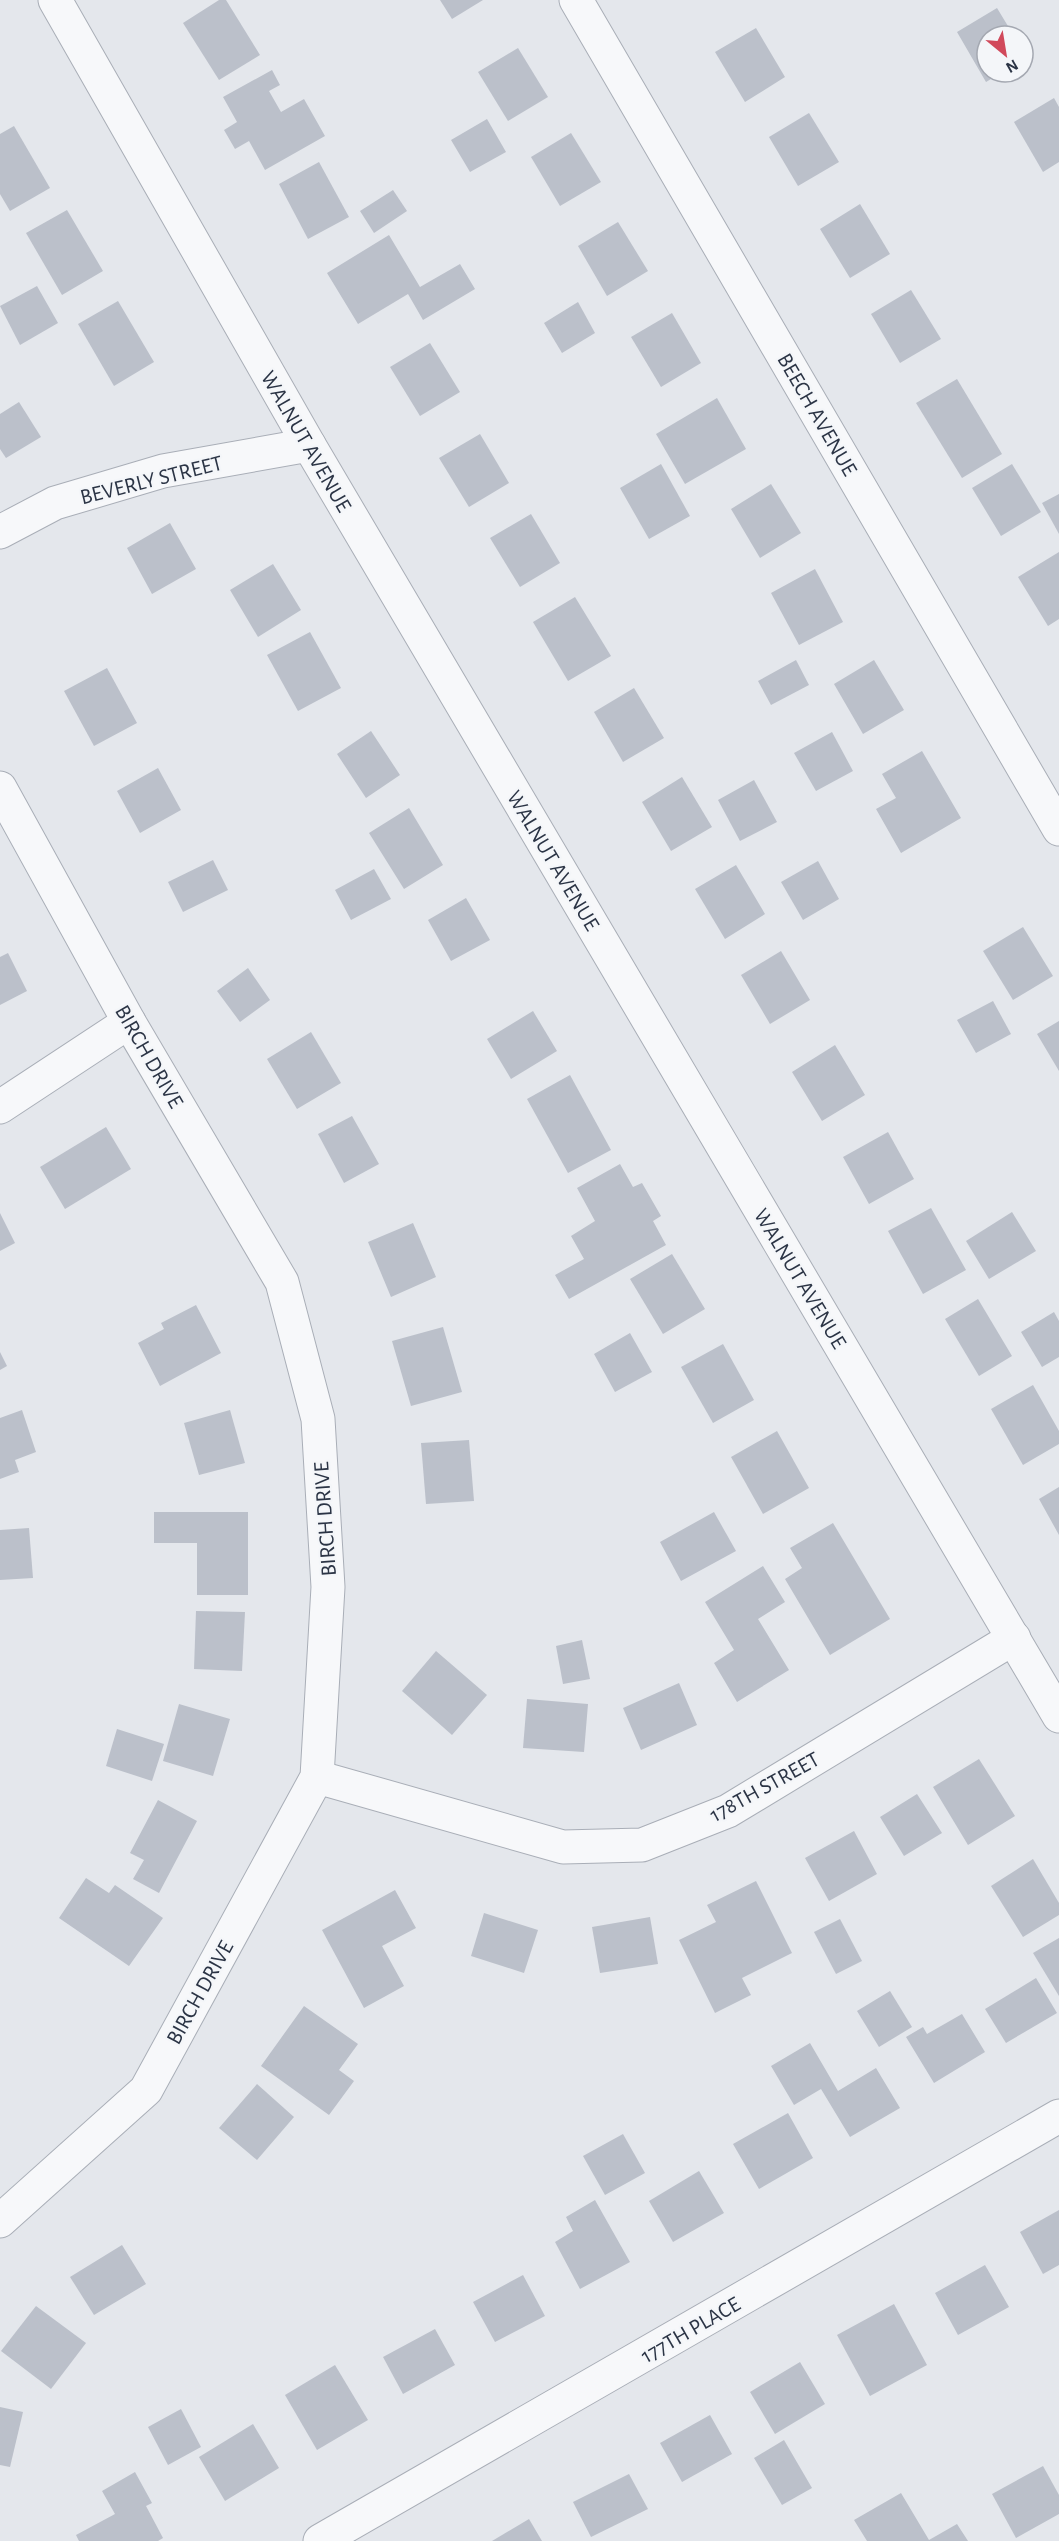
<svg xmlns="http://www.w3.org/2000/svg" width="1059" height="2541" viewBox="0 0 1059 2541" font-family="'Alegreya Sans',sans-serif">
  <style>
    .building { fill: #bbc0ca }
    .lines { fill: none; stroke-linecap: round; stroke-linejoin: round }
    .street-casing { stroke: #a9aeb7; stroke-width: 35 }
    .street { stroke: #f7f8fa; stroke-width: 33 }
    .labels { text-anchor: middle; stroke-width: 4.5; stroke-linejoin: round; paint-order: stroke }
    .street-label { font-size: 22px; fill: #2b3445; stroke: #f4f6f9 }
  </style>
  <rect width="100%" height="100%" fill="#e4e7ec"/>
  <g class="building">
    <polygon points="219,0 226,0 260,55 219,80 183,23"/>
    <polygon points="440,0 483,0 452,19"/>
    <polygon points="997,8 1014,36 987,36 987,72 1003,72 986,82 957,32"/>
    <polygon points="756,28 785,77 745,102 715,52"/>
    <polygon points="518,48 548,97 508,121 478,72"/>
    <polygon points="272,70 280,85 269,91 281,112 304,99 325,136 265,170 249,141 235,149 224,130 237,122 223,97"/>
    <polygon points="1054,98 1059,107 1059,162 1043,172 1014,122"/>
    <polygon points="809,113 839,162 798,186 769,137"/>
    <polygon points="487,119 506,152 470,172 451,140"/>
    <polygon points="14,126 50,188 10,211 0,194 0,134"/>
    <polygon points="571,133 601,182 560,206 531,157"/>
    <polygon points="319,162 349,217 308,239 279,184"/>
    <polygon points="393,190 407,211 374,233 360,211"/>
    <polygon points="860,204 890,254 850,278 820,229"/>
    <polygon points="67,210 103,271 62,295 26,233"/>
    <polygon points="618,222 648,271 607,296 578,246"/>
    <polygon points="389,235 420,287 460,264 475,289 423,320 408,294 358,324 327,273"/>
    <polygon points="37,286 58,323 20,345 0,306"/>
    <polygon points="911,290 941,339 900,363 871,314"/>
    <polygon points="118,301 154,362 114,386 78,324"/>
    <polygon points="578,302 595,333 562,353 544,323"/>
    <polygon points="672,313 701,363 661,387 631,337"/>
    <polygon points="430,343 460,392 420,416 390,367"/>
    <polygon points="957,379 1002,454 962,478 916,403"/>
    <polygon points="717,398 746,449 685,484 656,434"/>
    <polygon points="19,402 41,437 6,458 0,449 0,414"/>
    <polygon points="480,434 509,483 469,507 439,458"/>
    <polygon points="661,464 690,516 649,539 620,488"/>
    <polygon points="1012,464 1041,512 1001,536 972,488"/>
    <polygon points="771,484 801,533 760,558 731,509"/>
    <polygon points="1059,494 1059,534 1042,503"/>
    <polygon points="531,514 560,563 520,587 490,538"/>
    <polygon points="170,523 196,569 152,594 127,548"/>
    <polygon points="1059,552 1059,619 1048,626 1018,577"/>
    <polygon points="273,564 301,610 258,637 230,590"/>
    <polygon points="815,569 843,622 799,645 771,593"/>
    <polygon points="575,597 611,656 568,681 533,622"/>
    <polygon points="310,632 341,688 298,711 267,655"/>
    <polygon points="796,660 809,685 771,705 758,681"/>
    <polygon points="874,660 904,710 863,734 834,684"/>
    <polygon points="107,668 137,723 94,746 64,691"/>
    <polygon points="634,688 664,738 623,762 594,712"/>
    <polygon points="371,731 400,775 366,798 337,754"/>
    <polygon points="832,732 853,771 816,791 794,753"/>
    <polygon points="922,751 961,818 901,853 876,809 896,798 882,774"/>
    <polygon points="158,768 181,810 140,833 117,791"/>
    <polygon points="682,777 712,827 671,851 642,802"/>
    <polygon points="754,780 777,822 740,841 718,800"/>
    <polygon points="409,808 443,865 404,889 369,833"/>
    <polygon points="213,860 228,890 183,912 168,882"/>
    <polygon points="818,861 839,899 803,920 781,882"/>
    <polygon points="736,865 765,914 725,939 695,889"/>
    <polygon points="374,869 391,899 351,920 335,890"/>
    <polygon points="466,898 490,940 451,961 428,920"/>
    <polygon points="1023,927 1053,976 1013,1000 983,951"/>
    <polygon points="781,951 810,1000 770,1024 741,975"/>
    <polygon points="8,953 27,991 0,1005 0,957"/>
    <polygon points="248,968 270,1000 240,1022 217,991"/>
    <polygon points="993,1001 1011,1034 976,1053 957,1020"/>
    <polygon points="533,1011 557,1051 511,1079 487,1039"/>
    <polygon points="1059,1021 1059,1071 1037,1034"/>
    <polygon points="311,1032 341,1083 297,1109 267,1059"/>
    <polygon points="835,1045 865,1095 822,1121 792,1072"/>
    <polygon points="570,1075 611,1150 568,1173 527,1099"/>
    <polygon points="352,1116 379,1164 344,1183 318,1134"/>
    <polygon points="106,1127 131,1169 65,1209 40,1167"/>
    <polygon points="888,1132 914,1179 869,1204 843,1157"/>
    <polygon points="620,1164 633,1187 642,1183 661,1216 653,1221 666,1245 569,1299 555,1275 584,1259 571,1236 595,1221 577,1188"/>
    <polygon points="931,1208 966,1270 923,1294 888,1231"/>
    <polygon points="1012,1212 1036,1251 989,1279 966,1241"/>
    <polygon points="0,1213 15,1243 0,1251"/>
    <polygon points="413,1223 436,1277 391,1297 368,1242"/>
    <polygon points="672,1254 705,1309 663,1334 630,1279"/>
    <polygon points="978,1299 1012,1356 979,1376 945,1319"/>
    <polygon points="196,1305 221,1353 160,1386 138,1343 164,1329 161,1323"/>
    <polygon points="1054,1312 1059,1321 1059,1357 1042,1367 1021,1332"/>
    <polygon points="443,1327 462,1392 411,1406 392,1341"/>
    <polygon points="630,1333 652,1372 615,1392 594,1354"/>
    <polygon points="723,1344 754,1400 713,1423 681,1367"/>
    <polygon points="0,1352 7,1366 0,1370"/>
    <polygon points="1033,1385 1059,1431 1059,1444 1023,1465 991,1409"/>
    <polygon points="22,1410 36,1452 15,1460 19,1472 0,1479 0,1418"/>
    <polygon points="230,1410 245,1463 199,1475 184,1423"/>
    <polygon points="777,1431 809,1488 763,1514 731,1457"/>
    <polygon points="469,1440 474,1501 426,1504 421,1443"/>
    <polygon points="1059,1487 1059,1535 1039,1499"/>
    <polygon points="154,1512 248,1512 248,1595 197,1595 197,1543 154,1543"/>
    <polygon points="714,1512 736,1551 681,1581 660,1542"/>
    <polygon points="833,1523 890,1619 830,1655 785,1579 802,1568 790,1548"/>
    <polygon points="29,1528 33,1578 0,1580 0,1530"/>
    <polygon points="763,1566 785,1602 758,1619 789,1670 737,1702 714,1663 734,1650 705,1602"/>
    <polygon points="196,1611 245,1612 242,1671 194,1669"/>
    <polygon points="582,1640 590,1679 563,1684 556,1646"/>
    <polygon points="436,1651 487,1695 452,1735 402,1691"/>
    <polygon points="679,1683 697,1725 641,1750 623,1708"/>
    <polygon points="527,1699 588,1704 584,1752 523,1748"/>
    <polygon points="179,1704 230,1719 213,1776 163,1761"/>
    <polygon points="117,1729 164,1744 152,1781 106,1766"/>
    <polygon points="979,1759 1015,1816 968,1845 933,1787"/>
    <polygon points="917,1794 942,1833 904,1856 880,1817"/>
    <polygon points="158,1800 197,1821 159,1893 133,1879 144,1860 130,1853"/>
    <polygon points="854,1831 877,1874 829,1901 805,1858"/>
    <polygon points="1033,1859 1059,1903 1059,1915 1023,1937 991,1886"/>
    <polygon points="86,1878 109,1893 115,1885 163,1918 129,1966 59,1918"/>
    <polygon points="756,1881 792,1953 742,1978 751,1995 715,2013 679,1940 716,1922 707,1905"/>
    <polygon points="395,1890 416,1928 382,1946 404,1986 364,2008 322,1930"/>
    <polygon points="484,1913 538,1930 524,1973 471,1956"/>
    <polygon points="650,1917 658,1964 600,1973 592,1927"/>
    <polygon points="840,1919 862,1961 836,1974 814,1932"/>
    <polygon points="1059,1938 1059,1996 1033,1953"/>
    <polygon points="1036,1978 1057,2013 1006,2043 985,2009"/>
    <polygon points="890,1991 912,2027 879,2047 857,2011"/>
    <polygon points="304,2006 358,2044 339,2070 354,2081 329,2115 261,2066"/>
    <polygon points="962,2014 985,2052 934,2083 906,2037 923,2027 927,2034"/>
    <polygon points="810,2043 838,2091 876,2068 900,2108 850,2137 821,2089 794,2105 771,2066"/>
    <polygon points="257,2084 294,2117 257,2160 219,2128"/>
    <polygon points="788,2113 813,2158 759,2189 733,2144"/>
    <polygon points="623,2134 645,2173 605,2195 583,2156"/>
    <polygon points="699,2171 724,2213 673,2242 649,2201"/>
    <polygon points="595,2200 630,2262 580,2289 555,2242 573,2231 566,2217"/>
    <polygon points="1059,2210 1059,2265 1043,2274 1020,2232"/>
    <polygon points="122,2245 146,2284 94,2315 70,2277"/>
    <polygon points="985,2265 1009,2307 958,2335 935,2293"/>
    <polygon points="523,2275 545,2316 495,2342 473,2302"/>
    <polygon points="894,2304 927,2365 870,2396 837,2335"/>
    <polygon points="36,2306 86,2343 51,2389 1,2351"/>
    <polygon points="435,2329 455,2365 403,2394 383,2357"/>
    <polygon points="800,2362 825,2404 775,2434 750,2392"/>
    <polygon points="335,2365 368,2420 317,2450 285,2395"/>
    <polygon points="0,2407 23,2412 10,2467 0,2465"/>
    <polygon points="181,2409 201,2447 168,2465 148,2427"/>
    <polygon points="710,2415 732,2454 682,2482 660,2443"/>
    <polygon points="253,2424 279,2468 225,2501 199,2457"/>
    <polygon points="784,2440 812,2488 782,2505 754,2458"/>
    <polygon points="1043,2466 1059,2495 1059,2514 1016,2538 992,2494"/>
    <polygon points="135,2472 152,2503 146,2506 163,2538 158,2541 79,2541 76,2535 115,2514 102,2491"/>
    <polygon points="629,2474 648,2509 591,2537 573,2502"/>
    <polygon points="901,2493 929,2540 957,2524 968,2541 867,2541 854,2520"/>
    <polygon points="529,2519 542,2541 492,2541"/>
  </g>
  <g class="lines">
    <defs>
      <g id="street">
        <polyline points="55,0 309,445 1059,1716"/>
        <polyline points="576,0 1059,829"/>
        <polyline points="0,532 55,503 163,471 309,445"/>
        <polyline points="0,788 129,1022 282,1282 318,1419 328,1587 317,1777 146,2090 0,2221"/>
        <polyline points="0,1107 129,1022"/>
        <polyline points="317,1777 563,1847 642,1845 728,1811 1014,1638"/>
        <polyline points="320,2541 1059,2116"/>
      </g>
    </defs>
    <use href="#street" class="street-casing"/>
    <use href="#street" class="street"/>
  </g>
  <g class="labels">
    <g class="street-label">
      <text transform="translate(818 414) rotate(60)" y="8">BEECH AVENUE</text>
      <text transform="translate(307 441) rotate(60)" y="8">WALNUT AVENUE</text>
      <text transform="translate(151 479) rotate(-14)" y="8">BEVERLY STREET</text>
      <text transform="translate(554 860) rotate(59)" y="8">WALNUT AVENUE</text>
      <text transform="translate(150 1056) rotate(60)" y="8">BIRCH DRIVE</text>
      <text transform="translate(801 1278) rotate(59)" y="8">WALNUT AVENUE</text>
      <text transform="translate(324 1519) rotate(-94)" y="8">BIRCH DRIVE</text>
      <text transform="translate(764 1786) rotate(-29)" y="8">178TH STREET</text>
      <text transform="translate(199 1992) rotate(-61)" y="8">BIRCH DRIVE</text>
      <text transform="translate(690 2329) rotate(-30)" y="8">177TH PLACE</text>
    </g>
  </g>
  <g transform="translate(1005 54) rotate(150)"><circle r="28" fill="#f4f6f9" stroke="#a4a8b1" stroke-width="1.5"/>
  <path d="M0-4.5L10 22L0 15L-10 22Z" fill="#d1495b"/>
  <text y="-9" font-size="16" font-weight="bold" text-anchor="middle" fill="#2b3445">N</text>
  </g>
</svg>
